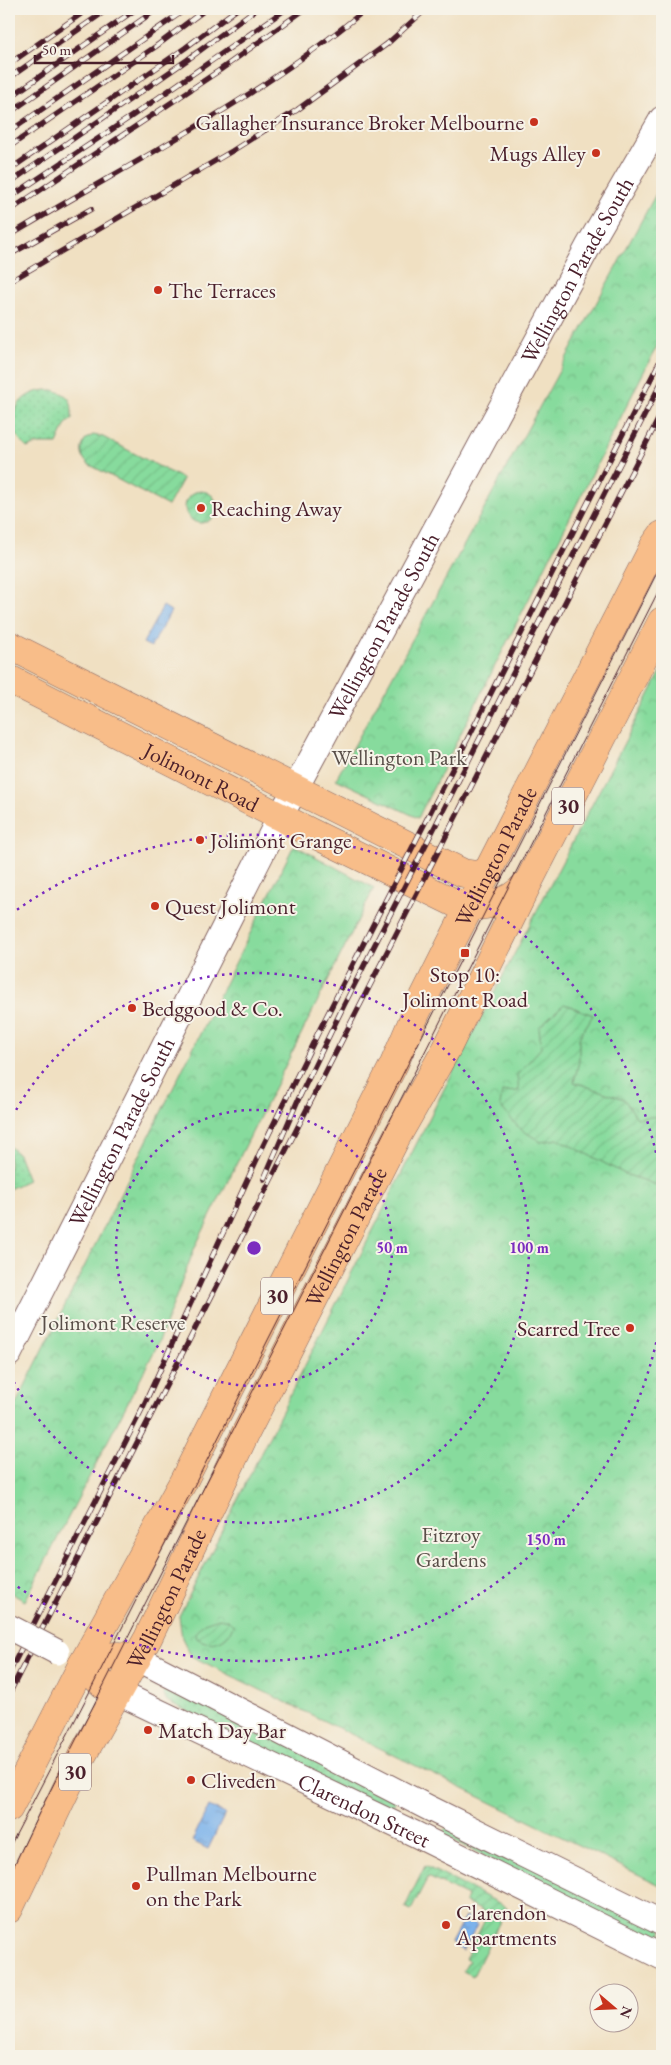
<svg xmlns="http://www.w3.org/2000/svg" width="671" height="2065" viewBox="0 0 671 2065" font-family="'EB Garamond',serif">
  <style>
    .grass { fill: url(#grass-dots); stroke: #687d64 }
    .park { fill: url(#park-crowns); stroke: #687d64 }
    .garden { fill: url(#garden-furrows); stroke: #687d64 }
    .water { fill: url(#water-ripples); stroke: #63688b }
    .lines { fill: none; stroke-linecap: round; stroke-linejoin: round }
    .tertiary-casing { stroke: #846360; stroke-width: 27 }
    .primary-casing { stroke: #846360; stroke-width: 29 }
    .tertiary { stroke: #fff; stroke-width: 25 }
    .primary { stroke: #f8bd89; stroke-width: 28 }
    .tram { stroke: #4a1f2b; stroke-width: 1 }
    .rail-casing { stroke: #4a1f2b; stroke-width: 5.5 }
    .rail { stroke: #f7f3e8; stroke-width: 4; stroke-dasharray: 11; stroke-linecap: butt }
    .tertiary-bridge-casing { stroke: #846360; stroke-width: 27; stroke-linecap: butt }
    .tertiary-bridge { stroke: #fff; stroke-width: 25 }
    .ring { fill: none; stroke: #7b2cbf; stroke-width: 2.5; stroke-dasharray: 2.5 5 }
    .poi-dot { fill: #c8321e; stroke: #f7f3e8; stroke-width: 2 }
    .labels { text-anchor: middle; stroke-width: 4; stroke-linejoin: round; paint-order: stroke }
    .shield { fill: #f7f3e8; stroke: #7e5f64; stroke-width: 1 }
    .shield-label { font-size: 21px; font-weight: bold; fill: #4a1f2b }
    .poi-label { font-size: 22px; fill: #4a1f2b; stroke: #f7f3e8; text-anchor: start }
    .street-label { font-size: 22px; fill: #4a1f2b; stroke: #f7f3e8 }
    .park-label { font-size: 22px; fill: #594e48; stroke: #f7f3e8 }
    .centre { fill: #7b2cbf; stroke: #f7f3e8; stroke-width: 2.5 }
    .ring-label { font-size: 15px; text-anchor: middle; font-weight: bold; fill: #7b2cbf; stroke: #f7f3e8; stroke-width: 4; stroke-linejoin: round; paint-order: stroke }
  </style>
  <defs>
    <pattern id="grass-dots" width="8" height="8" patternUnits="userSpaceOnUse" patternTransform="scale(1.25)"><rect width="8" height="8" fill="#87db9d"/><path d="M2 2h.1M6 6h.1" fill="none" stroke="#76bc87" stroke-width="1.8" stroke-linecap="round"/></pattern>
    <pattern id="park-crowns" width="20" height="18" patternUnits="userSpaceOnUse" patternTransform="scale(1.25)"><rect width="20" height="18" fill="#87db9d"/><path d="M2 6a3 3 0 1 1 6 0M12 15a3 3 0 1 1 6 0" fill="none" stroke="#76bc87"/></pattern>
    <pattern id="garden-furrows" width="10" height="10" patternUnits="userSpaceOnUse" patternTransform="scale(1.25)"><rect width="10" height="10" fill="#87db9d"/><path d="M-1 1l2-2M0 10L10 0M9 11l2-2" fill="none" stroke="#76bc87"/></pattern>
    <pattern id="water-ripples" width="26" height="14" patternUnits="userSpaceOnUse" patternTransform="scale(1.25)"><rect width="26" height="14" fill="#7cb2eb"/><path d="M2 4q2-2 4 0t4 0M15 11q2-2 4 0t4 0" fill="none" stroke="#6890bf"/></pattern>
  </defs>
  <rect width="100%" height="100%" fill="#f7f3e8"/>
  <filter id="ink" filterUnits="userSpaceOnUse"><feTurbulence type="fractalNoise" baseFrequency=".02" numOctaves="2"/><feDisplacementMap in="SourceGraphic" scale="10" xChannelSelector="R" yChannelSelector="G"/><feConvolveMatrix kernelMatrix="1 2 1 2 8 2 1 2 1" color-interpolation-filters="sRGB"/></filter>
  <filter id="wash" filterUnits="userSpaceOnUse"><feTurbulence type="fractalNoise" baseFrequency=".0096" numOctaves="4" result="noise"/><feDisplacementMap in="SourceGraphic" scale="20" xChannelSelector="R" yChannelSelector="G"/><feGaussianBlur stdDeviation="1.12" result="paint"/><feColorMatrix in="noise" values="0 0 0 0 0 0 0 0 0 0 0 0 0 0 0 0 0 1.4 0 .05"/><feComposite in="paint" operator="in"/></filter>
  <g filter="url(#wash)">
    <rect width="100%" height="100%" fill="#f0e0c2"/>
    <g class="grass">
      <path d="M53,390C72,396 72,401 72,419L66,424L57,444H37L27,448C0,423 16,388 53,390Z"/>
      <polygon points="10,1147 18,1154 28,1180 9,1189 9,1148"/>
      <polygon points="168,1683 397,1798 390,1809 384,1811 167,1701 163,1694"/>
      <polygon points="448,1825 662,1927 662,1950 442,1834"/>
    </g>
    <g class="park">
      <polygon points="662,183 662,336 418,818 336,779"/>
      <polygon points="662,670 662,1886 191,1656 182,1638 179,1616 443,1091"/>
      <polygon points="294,845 374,888 195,1247 158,1344 25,1601 9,1592 9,1418"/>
    </g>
    <g class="garden">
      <path d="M93,435L103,437L183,479L168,506L88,464C80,456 80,448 86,439Z"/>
      <circle cx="201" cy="507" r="16"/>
      <polygon points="564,1004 593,1015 579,1038 579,1061 574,1082 624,1099 637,1118 662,1116 662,1187 625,1174 558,1139 541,1142 519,1128 500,1106 502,1092 519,1091 517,1075 541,1048 539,1027"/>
      <path d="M219,1618L228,1620L233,1625C230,1641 210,1648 197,1638L195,1633L204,1623Z"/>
      <polygon points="425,1866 507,1907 473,1976 463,1971 469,1961 465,1959 488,1914 465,1902 467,1896 428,1877 411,1910 405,1907"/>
    </g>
    <g class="water">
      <polygon points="163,606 171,611 151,647 143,643"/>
      <polygon points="209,1806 225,1814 208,1849 192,1841"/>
      <polygon points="465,1917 477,1925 463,1951 451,1943"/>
    </g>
  </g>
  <g filter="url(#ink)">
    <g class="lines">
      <defs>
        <g id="tertiary">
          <path id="s1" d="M9,1354L280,817L589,245L662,119"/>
          <polyline points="137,1658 427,1807 662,1923"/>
          <path id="s2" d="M117,1692L415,1834L662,1957"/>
        </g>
        <g id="primary">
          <polyline points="9,645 463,873 477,875 489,871"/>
          <path id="s3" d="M9,679L310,832L453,902C479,910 509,905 526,884"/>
          <path d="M117,1692L104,1685L82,1665C101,1656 116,1654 137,1658"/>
          <path id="s4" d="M9,1808L82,1665L183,1482L394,1064L416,1013L450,945L654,546L662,535"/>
          <path id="s5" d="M9,1909L82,1756L148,1638L245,1434L397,1136L447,1048L529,881L662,621"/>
        </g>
      </defs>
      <use href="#tertiary" class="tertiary-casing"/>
      <use href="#primary" class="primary-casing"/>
      <use href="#tertiary" class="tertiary"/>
      <use href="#primary" class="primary"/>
      <g class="tram">
        <polyline points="9,1848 89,1693 662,563"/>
        <polyline points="9,1876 39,1813 662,584"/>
      </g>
      <defs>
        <g id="rail">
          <polyline points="9,64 88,9"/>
          <polyline points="9,78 108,9"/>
          <polyline points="9,98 136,9"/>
          <polyline points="9,113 157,9"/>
          <polyline points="9,132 186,9"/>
          <polyline points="9,147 155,47 206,9"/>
          <polyline points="9,170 185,48 237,9"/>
          <polyline points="9,183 187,60 256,9"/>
          <polyline points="9,198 132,116 286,9"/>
          <polyline points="9,211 220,70 305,9"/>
          <path d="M9,236C130,163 257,100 366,9"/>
          <polyline points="9,255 91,209"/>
          <polyline points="9,282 232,151 297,110 387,44 426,9"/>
          <polyline points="264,1179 298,1100 344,1005 662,381"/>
          <polyline points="9,1673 143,1407 263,1146 318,1033 662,357"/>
          <polyline points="9,1694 662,412"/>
        </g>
      </defs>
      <use href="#rail" class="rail-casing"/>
      <use href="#rail" class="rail"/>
      <defs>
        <polyline id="tertiary-bridge" points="9,1627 57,1652"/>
      </defs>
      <use href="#tertiary-bridge" class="tertiary-bridge-casing"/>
      <use href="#tertiary-bridge" class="tertiary-bridge"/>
    </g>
  </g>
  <g class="ring">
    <circle cx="254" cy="1248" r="138"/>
    <path d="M9 1123A275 275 0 1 1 9 1373"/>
    <path d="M662 1313A413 413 0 0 1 11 1582M11 914A413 413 0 0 1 662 1183"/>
  </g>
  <g class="poi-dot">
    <circle cx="534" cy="122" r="5"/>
    <circle cx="596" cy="153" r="5"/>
    <circle cx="158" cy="290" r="5"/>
    <circle cx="201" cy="508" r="5"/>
    <circle cx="200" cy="840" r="5"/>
    <circle cx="155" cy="906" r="5"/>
    <rect x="460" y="948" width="10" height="10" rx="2.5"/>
    <circle cx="132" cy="1008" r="5"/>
    <circle cx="630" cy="1328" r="5"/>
    <circle cx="148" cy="1730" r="5"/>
    <circle cx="191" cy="1780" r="5"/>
    <circle cx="136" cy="1886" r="5"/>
    <circle cx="446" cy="1925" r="5"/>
  </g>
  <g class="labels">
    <g class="shield">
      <rect x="552" y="787.5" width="32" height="37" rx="4"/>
      <rect x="261" y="1277.5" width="32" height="37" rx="4"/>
      <rect x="59" y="1753.5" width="32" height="37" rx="4"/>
    </g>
    <g class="shield-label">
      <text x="568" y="813">30</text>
      <text x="277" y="1303">30</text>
      <text x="75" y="1779">30</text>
    </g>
    <g class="poi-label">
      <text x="524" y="130" text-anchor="end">Gallagher Insurance Broker Melbourne</text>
      <text x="586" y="161" text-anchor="end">Mugs Alley</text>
      <text x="168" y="298">The Terraces</text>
      <text x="211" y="516">Reaching Away</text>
      <text x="210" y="848">Jolimont Grange</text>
      <text x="165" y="914">Quest Jolimont</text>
      <text x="465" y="982" text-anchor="middle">Stop 10:<tspan x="465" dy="25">Jolimont Road</tspan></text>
      <text x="142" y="1016">Bedggood &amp; Co.</text>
      <text x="620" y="1336" text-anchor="end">Scarred Tree</text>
      <text x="158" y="1738">Match Day Bar</text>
      <text x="201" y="1788">Cliveden</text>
      <text x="146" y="1881">Pullman Melbourne<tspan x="146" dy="25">on the Park</tspan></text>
      <text x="456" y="1920">Clarendon<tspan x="456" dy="25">Apartments</tspan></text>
    </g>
    <g class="street-label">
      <text dy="8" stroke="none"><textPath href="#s1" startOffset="1224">Wellington Parade South</textPath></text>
      <text dy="8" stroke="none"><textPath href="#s1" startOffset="819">Wellington Parade South</textPath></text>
      <text dy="8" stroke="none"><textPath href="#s3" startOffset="216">Jolimont Road</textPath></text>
      <text dy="8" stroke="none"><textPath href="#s4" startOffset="1069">Wellington Parade</textPath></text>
      <text dy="8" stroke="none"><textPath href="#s1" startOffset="249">Wellington Parade South</textPath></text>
      <text dy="8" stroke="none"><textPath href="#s5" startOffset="752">Wellington Parade</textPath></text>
      <text dy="8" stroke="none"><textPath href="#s5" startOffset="348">Wellington Parade</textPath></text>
      <text dy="8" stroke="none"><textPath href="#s2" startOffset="274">Clarendon Street</textPath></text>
    </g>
    <g class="park-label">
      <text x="399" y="765">Wellington Park</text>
      <text x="113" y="1330">Jolimont Reserve</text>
      <text x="451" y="1542">Fitzroy<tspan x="451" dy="25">Gardens</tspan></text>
    </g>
  </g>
  <circle cx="254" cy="1248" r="8" class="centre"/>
  <g class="ring-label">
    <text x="392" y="1253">50 m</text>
    <text x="529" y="1253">100 m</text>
    <text x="546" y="1545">150 m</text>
  </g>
  <rect width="671" height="2065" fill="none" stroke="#f7f3e8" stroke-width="30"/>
  <g transform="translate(614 2008) rotate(109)"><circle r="24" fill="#f7f3e8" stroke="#b29e9c"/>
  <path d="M0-4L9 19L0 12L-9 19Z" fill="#c8321e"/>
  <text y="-8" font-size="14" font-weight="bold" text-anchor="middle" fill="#4a1f2b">N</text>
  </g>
  <path d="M35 55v8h138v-8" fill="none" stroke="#4a1f2b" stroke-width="2.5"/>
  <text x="42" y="55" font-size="15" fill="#4a1f2b" stroke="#f7f3e8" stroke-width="4" paint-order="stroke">50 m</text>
</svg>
